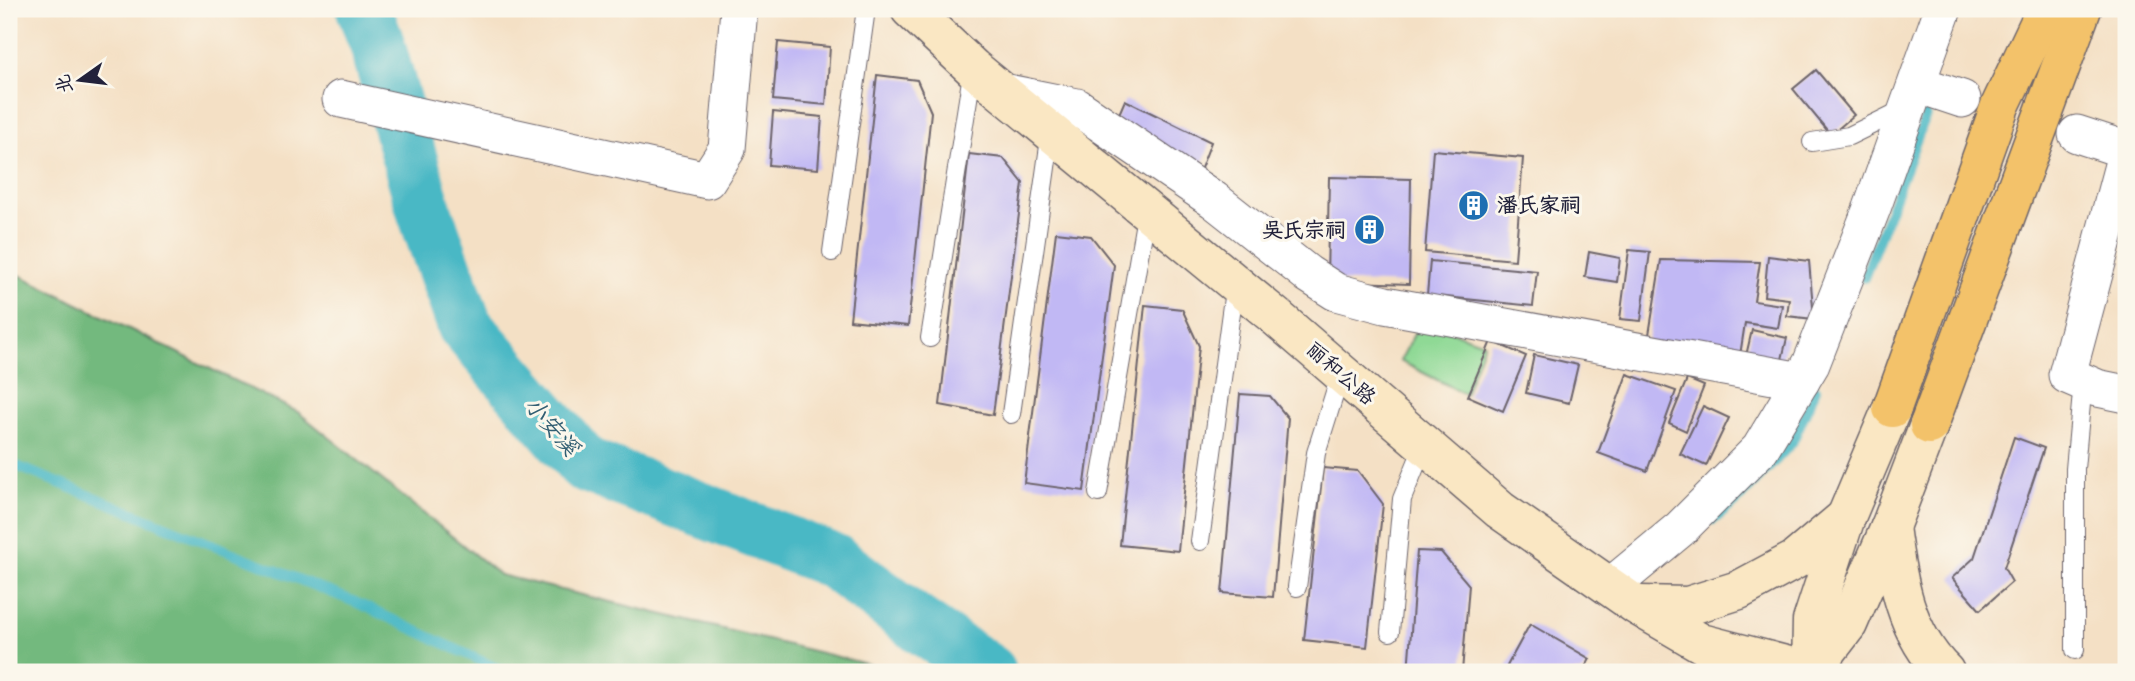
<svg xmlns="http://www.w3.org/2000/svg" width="2135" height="681" viewBox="0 0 2135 681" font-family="'Architects Daughter','LXGW WenKai TC',sans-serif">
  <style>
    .green { fill: #8fd995; stroke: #587e68; stroke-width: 2 }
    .forest { fill: #73b97e; stroke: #4a6e5c; stroke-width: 2 }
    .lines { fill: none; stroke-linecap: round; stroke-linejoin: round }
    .stream { stroke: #4ab8c5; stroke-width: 10 }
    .river { stroke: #4ab8c5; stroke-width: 56 }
    .building { fill: #c1b8f4 }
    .service-casing { stroke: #6c646b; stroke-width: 20 }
    .minor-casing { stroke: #6c646b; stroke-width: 39 }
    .secondary-casing { stroke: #6c646b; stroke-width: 41 }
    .motorway-casing { stroke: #6c646b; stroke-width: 41 }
    .service { stroke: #fff; stroke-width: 18 }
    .minor { stroke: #fff; stroke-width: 37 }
    .secondary { stroke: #fae7c3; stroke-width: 38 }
    .motorway { stroke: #f3c26a; stroke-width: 38 }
    .labels { text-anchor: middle; stroke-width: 6; stroke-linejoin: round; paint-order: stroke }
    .poi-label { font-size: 21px; font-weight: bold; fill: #22223b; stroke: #fbf7ec; text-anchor: start }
    .street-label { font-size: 21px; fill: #22223b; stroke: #fbf7ec }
    .water-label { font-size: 23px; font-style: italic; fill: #325e72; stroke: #fbf7ec }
  </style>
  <rect width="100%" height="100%" fill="#fbf7ec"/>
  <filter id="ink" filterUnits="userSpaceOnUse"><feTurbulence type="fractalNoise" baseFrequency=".0143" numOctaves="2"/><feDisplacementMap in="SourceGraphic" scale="14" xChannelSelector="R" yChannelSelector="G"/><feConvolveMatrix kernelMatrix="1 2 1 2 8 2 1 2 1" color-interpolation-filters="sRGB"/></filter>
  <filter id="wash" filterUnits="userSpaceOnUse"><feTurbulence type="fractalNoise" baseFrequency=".00686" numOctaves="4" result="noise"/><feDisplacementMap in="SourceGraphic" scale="28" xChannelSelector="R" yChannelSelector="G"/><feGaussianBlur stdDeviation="1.57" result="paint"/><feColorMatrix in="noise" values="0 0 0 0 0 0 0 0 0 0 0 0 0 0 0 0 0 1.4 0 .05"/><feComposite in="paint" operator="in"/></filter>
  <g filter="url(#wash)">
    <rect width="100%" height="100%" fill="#f4e0c5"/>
    <polygon class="green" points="1421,321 1484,343 1465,394 1400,361"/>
    <polygon class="forest" points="9,270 298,412 500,575 900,672 9,672"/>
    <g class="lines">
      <g class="stream">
        <polyline points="1864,278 1926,115"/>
        <polyline points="9,463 355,602 505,672"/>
        <polyline points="1713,520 1737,501 1792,443 1816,389"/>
      </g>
      <polyline class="river" points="364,9 377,44 425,213 465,326 584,464 833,561 918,624 989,672"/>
    </g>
    <g id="blocks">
      <g class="building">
        <polygon points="778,42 830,47 826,105 773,100"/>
        <polygon points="1816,70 1854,115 1831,135 1793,89"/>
        <polygon points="877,75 917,80 931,112 908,326 850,320"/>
        <polygon points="1125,100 1211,142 1198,176 1116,121"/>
        <polygon points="773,112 822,117 818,169 769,165"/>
        <polygon points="1433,150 1523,158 1515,260 1425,252"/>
        <polygon points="969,154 1003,158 1023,183 993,415 940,405"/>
        <polygon points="1329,177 1411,179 1409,284 1327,281"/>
        <polygon points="1056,232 1091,236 1114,265 1084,491 1024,483"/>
        <polygon points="1629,250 1650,252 1641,321 1620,319"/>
        <polygon points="1589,252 1620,258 1617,282 1585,277"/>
        <polygon points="1768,256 1809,261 1814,319 1787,316 1789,299 1764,296"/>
        <polygon points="1661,260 1760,262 1754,301 1782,305 1778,328 1745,323 1739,362 1647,347"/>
        <polygon points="1430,261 1537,271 1533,306 1427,295"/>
        <polygon points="1145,305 1182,309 1199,346 1178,551 1120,545"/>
        <polygon points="1752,330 1787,338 1780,368 1745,360"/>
        <polygon points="1491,341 1526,356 1503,411 1468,396"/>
        <polygon points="1534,355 1578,365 1569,403 1526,393"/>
        <polygon points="1627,374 1676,391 1647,471 1598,453"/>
        <polygon points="1687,379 1704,386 1686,431 1669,423"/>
        <polygon points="1240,394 1270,396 1288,418 1273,597 1222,593"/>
        <polygon points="1703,406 1729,418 1706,466 1680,454"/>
        <polygon points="2014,437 2044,448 2004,568 2012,582 1980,610 1952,578 1974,558"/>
        <polygon points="1323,468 1358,471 1383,504 1367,647 1304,640"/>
        <polygon points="1417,551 1441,552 1469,585 1462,672 1408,672"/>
        <polygon points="1530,624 1590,659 1583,672 1517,672 1507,666"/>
      </g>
    </g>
  </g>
  <g filter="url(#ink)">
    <use href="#blocks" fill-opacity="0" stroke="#6c646b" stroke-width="2"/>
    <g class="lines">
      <defs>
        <g id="service">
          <polyline points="1812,142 1849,136 1906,108"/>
          <polyline points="832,252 866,9"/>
          <polyline points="930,338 973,68"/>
          <polyline points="1011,414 1051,132"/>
          <polyline points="1098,493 1147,210"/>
          <polyline points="1200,541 1235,283"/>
          <polyline points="1297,587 1316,453 1341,373"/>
          <polyline points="1390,632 1402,499 1424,445"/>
          <polyline points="2075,650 2075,469 2083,382"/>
        </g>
        <g id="minor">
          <polyline points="1917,84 1962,99"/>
          <polyline points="1003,92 1077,107 1214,200 1308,274 1336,292 1385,305 1801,381"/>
          <polyline points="341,99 707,180 727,149 739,9"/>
          <polyline points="2077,134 2126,150"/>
          <polyline points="2126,154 2067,375 2097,388 2126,394"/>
          <polyline points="1610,587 1680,529 1760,449 1811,364 1872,208 1943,9"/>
        </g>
        <g id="secondary">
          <polyline points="910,9 973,68 1276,317 1500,510 1636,605 1701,643 1812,672"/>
          <path d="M1890,527C1897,579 1905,633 1945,672"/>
          <polyline points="1640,605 1688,606 1739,590 1795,560 1846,517"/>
          <polyline points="1811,672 1812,621 1846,517 1892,408"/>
          <polyline points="1811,672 1848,624 1890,527 1929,425"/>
        </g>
        <g id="motorway">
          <polyline points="1892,408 2000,106 2046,9"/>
          <polyline points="1929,425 2082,9"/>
        </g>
      </defs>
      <use href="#service" class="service-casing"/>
      <use href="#minor" class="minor-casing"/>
      <use href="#secondary" class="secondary-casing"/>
      <use href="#motorway" class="motorway-casing"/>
      <use href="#service" class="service"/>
      <use href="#minor" class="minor"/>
      <use href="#secondary" class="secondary"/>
      <use href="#motorway" class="motorway"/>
    </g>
  </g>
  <defs>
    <symbol id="building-disc" viewBox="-11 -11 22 22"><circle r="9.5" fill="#1f6fb2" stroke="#fbf7ec"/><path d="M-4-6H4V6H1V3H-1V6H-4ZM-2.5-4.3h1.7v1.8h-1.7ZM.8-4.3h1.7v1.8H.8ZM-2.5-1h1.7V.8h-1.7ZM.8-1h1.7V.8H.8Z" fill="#fff"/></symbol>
  </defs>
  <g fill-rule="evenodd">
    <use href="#building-disc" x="1456" y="188" width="35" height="35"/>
    <use href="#building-disc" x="1352" y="212" width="35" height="35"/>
  </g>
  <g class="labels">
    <g class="poi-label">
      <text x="1497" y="212">潘氏家祠</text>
      <text x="1346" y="237" text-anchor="end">吴氏宗祠</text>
    </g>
    <g class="street-label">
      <text transform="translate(1341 373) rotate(41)" y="7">丽和公路</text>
    </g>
    <g class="water-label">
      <text transform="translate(552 426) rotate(49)" y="8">小安溪</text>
    </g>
  </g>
  <rect width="2135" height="681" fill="none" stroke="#fbf7ec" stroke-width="35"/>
  <g transform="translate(80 80) rotate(256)" stroke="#fbf7ec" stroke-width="5" paint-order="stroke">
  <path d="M0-5L12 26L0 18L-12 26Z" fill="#22223b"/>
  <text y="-10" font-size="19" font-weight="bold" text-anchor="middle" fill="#22223b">北</text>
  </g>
</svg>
